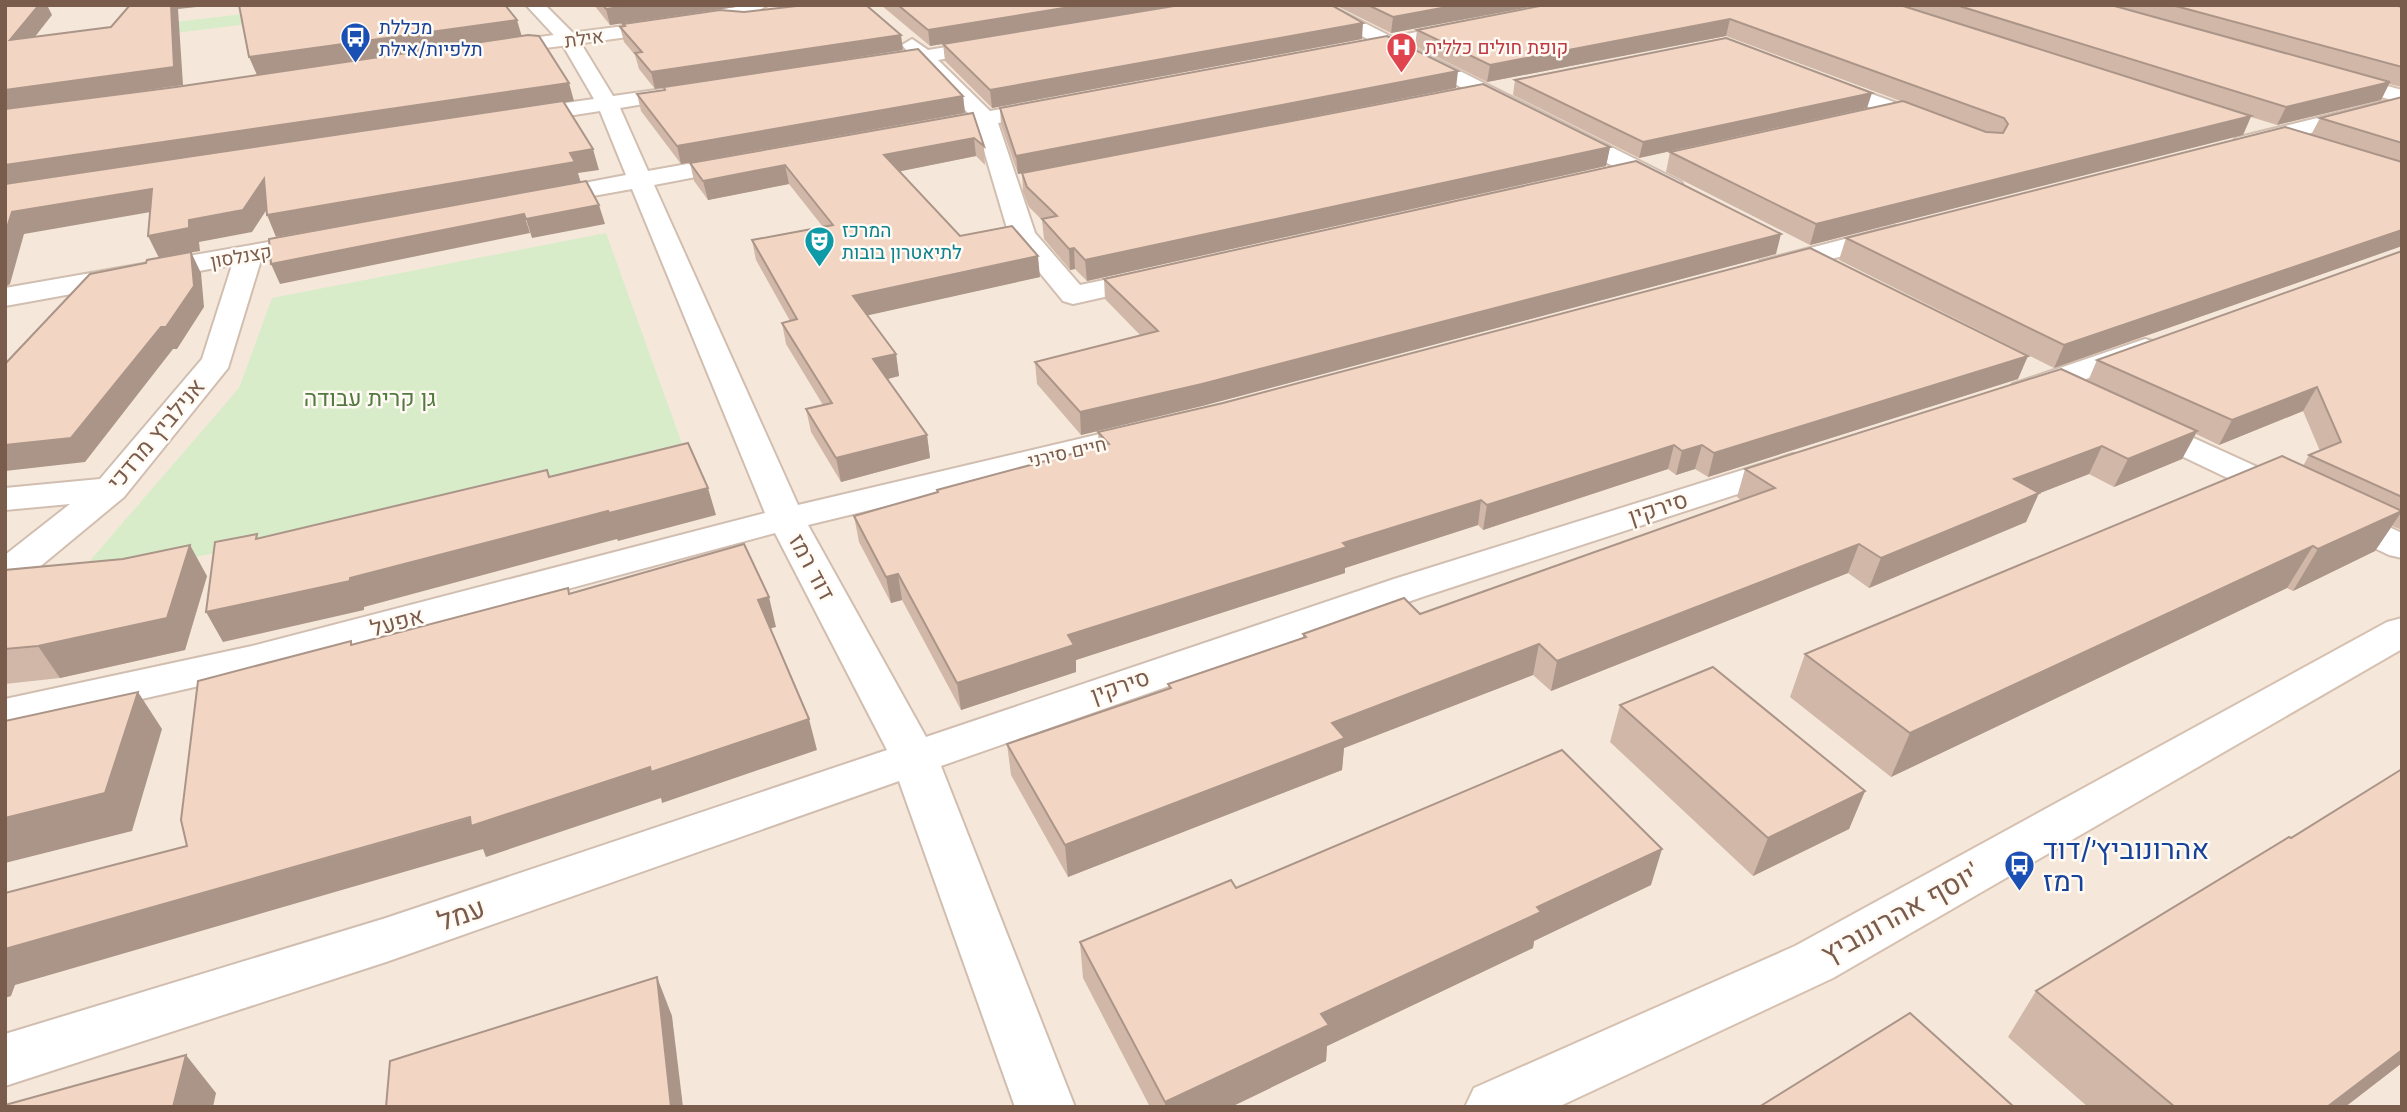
<svg xmlns="http://www.w3.org/2000/svg" width="2407" height="1112" viewBox="0 0 2407 1112" font-family="'DM Sans',Heebo,sans-serif">
  <style>
    .residential { fill: #f5e8da }
    .green { fill: #d8ecc9 }
    .lines { fill: none; stroke-linecap: round; stroke-linejoin: round }
    .street-casing { stroke: #d1beb0; stroke-width: 4 }
    .secondary-casing { stroke: #d6c0b0; stroke-width: 4 }
    .street { fill: #fff; fill-rule: evenodd }
    .secondary { fill: #fff; fill-rule: evenodd }
    .wall { fill: #d1b7a8 }
    .shaded-wall { fill: #aa9588 }
    .building { fill: #f3d5c3; stroke: #aa9588; stroke-width: 2 }
    .labels { text-anchor: middle; stroke-width: 5; stroke-linejoin: round; paint-order: stroke }
    .far-transit-label { font-size: 19px; fill: #164399; stroke: #fffaf3; text-anchor: start }
    .far-street-label { font-size: 19px; fill: #7a5c4d; stroke: #fffaf3 }
    .far-health-label { font-size: 19px; fill: #be3a42; stroke: #fffaf3; text-anchor: start }
    .far-culture-label { font-size: 19px; fill: #0d838f; stroke: #fffaf3; text-anchor: start }
    .park-label { font-size: 23px; fill: #537a41; stroke: #fffaf3 }
    .street-label { font-size: 23px; fill: #7a5c4d; stroke: #fffaf3 }
    .near-transit-label { font-size: 28px; fill: #164399; stroke: #fffaf3; text-anchor: start }
    .near-street-label { font-size: 28px; fill: #7a5c4d; stroke: #fffaf3 }
  </style>
  <rect width="100%" height="100%" fill="#fdf6ec"/>
  <rect class="residential" x="5" y="5" width="2397" height="1102"/>
  <g class="green">
    <polygon points="319,5 369,9 5,54 5,42"/>
    <polygon points="606,233 684,449 69,585 239,388 272,298"/>
  </g>
  <g class="lines">
    <defs>
      <g id="street">
        <polygon points="526,5 545,5 577,37 613,96 691,85 698,87 701,91 698,95 620,108 648,171 743,154 751,156 755,161 751,166 743,168 654,185 798,505 1151,422 1163,425 1168,432 1163,439 808,525 926,737 1394,579 1781,458 1793,454 1805,458 1811,465 1805,472 1422,597 941,766 1075,1107 1015,1107 899,781 386,962 5,1086 5,1034 386,918 887,750 775,533 252,674 5,730 5,699 252,646 765,513 632,189 537,206 528,204 525,199 528,194 537,192 626,175 600,111 516,124 505,117 516,110 594,99 562,44"/>
        <polygon points="1306,5 1329,5 1392,37 1466,22 1473,24 1475,28 1473,32 1408,45 1681,182 1684,187 1681,192 1663,192 1387,49 1347,57 1340,55 1337,51 1340,47 1371,41"/>
        <polygon points="912,39 928,50 996,39 1003,41 1006,45 1003,49 938,60 990,111 1053,100 1064,106 1061,111 998,123 1035,233 1080,285 1157,269 1167,271 1171,277 1167,283 1073,304 1063,301 1009,235 977,127 923,137 912,130 915,125 970,115 919,63 876,70 866,64 869,60 909,53 902,45"/>
        <polygon points="1819,75 1941,119 1944,124 1933,131 1925,129 1812,85 1809,81 1812,77"/>
        <polygon points="2402,97 2402,110 2244,150 2233,143 2236,138"/>
        <polygon points="1895,226 1904,228 1908,234 1904,240 1770,275 1760,273 1756,267 1760,261"/>
        <polygon points="320,233 329,235 333,241 329,247 261,260 228,368 124,497 19,584 5,587 5,555 70,504 5,510 5,488 100,479 202,359 232,265 5,306 5,288"/>
        <polygon points="2145,339 2156,342 2160,348 2156,354 2024,401 2013,398 2008,391 2013,384"/>
        <polygon points="2141,414 2402,533 2402,558 2389,555 2129,431 2124,424 2129,417"/>
      </g>
      <g id="secondary">
        <polygon points="724,5 768,5 759,10 681,23 679,29 673,31 493,55 483,49 493,43 663,21 665,15"/>
        <polygon points="2336,72 2402,90 2402,103 2329,82 2326,78"/>
        <polygon points="2402,618 2402,649 1833,978 1558,1107 1465,1107 1474,1088 1795,946 2387,622"/>
      </g>
    </defs>
    <use href="#street" class="street-casing"/>
    <use href="#secondary" class="secondary-casing"/>
    <use href="#street" class="street"/>
    <use href="#secondary" class="secondary"/>
  </g>
  <g class="wall">
    <polygon points="594,5 750,5 610,25"/>
    <polygon points="881,5 1179,5 1362,39 992,108 945,61 943,44 930,46"/>
    <polygon points="1335,5 1540,5 1391,33"/>
    <polygon points="1901,5 2402,5 2402,87 2389,84 2381,100 2277,125 2251,117 2243,135 1810,245 1666,172 1670,152 1903,102 1726,36 1487,82 1415,46 1417,30"/>
    <polygon points="744,12 903,50 708,81 963,96 965,113 716,158 973,113 984,146 985,165 976,156 899,171 960,236 1040,277 867,315 896,354 899,376 887,379 927,435 930,458 841,482 811,432 806,409 823,405 786,344 782,323 790,321 756,260 752,240 823,227 789,184 708,200 694,181 690,163 681,164 641,111 637,94 664,90 664,88 655,89 639,69 635,55 624,42 620,27 623,26 623,24"/>
    <polygon points="1515,80 1867,108 1639,158 1513,95"/>
    <polygon points="1456,88 1165,145 1610,147 1606,166 1087,281 1075,269 1070,270 1044,239 1042,220 1029,207 1023,192 1022,173 1018,174 1001,125 1000,108"/>
    <polygon points="2402,97 2402,246 2054,368 1839,260 1846,238 2311,135 2320,118"/>
    <polygon points="2402,251 2402,530 2392,526 2375,551 2293,591 2287,588 1891,777 1790,697 1805,654 2303,466 2309,455 2320,451 2303,411 2219,445 2196,434 2182,459 2114,487 2089,474 2039,493 2026,522 1869,588 1848,573 1551,691 1533,675 1344,748 1342,770 1068,877 1011,775 1007,744 1168,689 1168,684 1303,638 1303,634 1420,614 1741,500 1737,497 1745,469 2088,381 2097,360"/>
    <polygon points="1776,254 1202,406 1081,435 1037,384 1035,362 1141,336 1105,299 1104,279"/>
    <polygon points="2018,379 1708,477 1695,469 1676,475 1668,469 1483,530 1478,525 1345,568 1345,573 1076,660 1076,672 961,710 902,600 891,603 859,542 854,516 1099,447 1098,432"/>
    <polygon points="5,570 207,576 185,650 60,678 5,684"/>
    <polygon points="1620,705 1865,791 1849,829 1753,876 1610,742"/>
    <polygon points="2402,769 2402,1063 2345,1107 2088,1107 2008,1037 2036,991 2291,838"/>
    <polygon points="1651,885 1534,941 1533,948 1327,1046 1326,1061 1231,1107 1150,1107 1083,978 1080,942 1236,888"/>
  </g>
  <g class="shaded-wall">
    <polygon points="39,5 47,5 52,15 19,57 10,40"/>
    <polygon points="171,5 215,5 178,9 183,85 5,110 5,90"/>
    <polygon points="634,5 750,5 610,25 606,9"/>
    <polygon points="1082,5 1179,5 930,46 928,30"/>
    <polygon points="1458,5 1540,5 1391,33 1393,17"/>
    <polygon points="1730,19 1726,36 1487,82 1490,65"/>
    <polygon points="517,20 522,37 257,75 249,57"/>
    <polygon points="1363,23 1362,39 992,108 990,90"/>
    <polygon points="901,35 903,50 655,89 651,72"/>
    <polygon points="1458,71 1456,88 1018,174 1016,156"/>
    <polygon points="2390,82 2381,100 2277,125 2286,107"/>
    <polygon points="569,83 574,101 5,187 5,165"/>
    <polygon points="1872,93 1867,108 1639,158 1643,142"/>
    <polygon points="963,96 965,113 681,164 677,146"/>
    <polygon points="2251,116 2243,135 1810,245 1816,224"/>
    <polygon points="974,138 976,156 887,174 884,155"/>
    <polygon points="1610,147 1606,166 1087,281 1085,260"/>
    <polygon points="593,149 599,170 578,173 581,183 276,237 267,215"/>
    <polygon points="785,165 789,184 708,200 703,181"/>
    <polygon points="264,179 273,200 252,232 199,242 200,251 159,258 148,236 189,220"/>
    <polygon points="152,189 162,210 24,234 10,284 5,287 5,234 12,212"/>
    <polygon points="599,205 605,224 532,238 526,219"/>
    <polygon points="524,214 530,233 280,284 271,264"/>
    <polygon points="2402,230 2402,246 2054,368 2064,345"/>
    <polygon points="1781,234 1776,254 1202,406 1081,435 1080,412"/>
    <polygon points="1074,248 1075,269 1070,270 1069,249"/>
    <polygon points="191,252 201,273 204,307 177,349 173,349 85,462 5,471 5,445"/>
    <polygon points="1038,256 1040,277 856,318 853,296"/>
    <polygon points="896,354 899,376 876,382 873,359"/>
    <polygon points="2028,356 2018,379 1708,477 1714,453"/>
    <polygon points="2317,387 2303,411 2219,445 2232,420"/>
    <polygon points="2197,431 2182,459 2114,487 2128,459"/>
    <polygon points="927,435 930,458 841,482 836,458"/>
    <polygon points="1674,445 1668,469 1483,530 1487,505"/>
    <polygon points="1702,445 1695,469 1676,475 1682,451"/>
    <polygon points="2102,446 2089,474 2002,508 2014,479"/>
    <polygon points="708,488 716,515 618,541 617,539 364,607 364,610 223,642 206,612 608,511"/>
    <polygon points="2039,493 2026,522 1869,588 1881,558"/>
    <polygon points="1481,500 1478,525 1345,568 1345,573 1076,660 1076,672 961,710 957,683 1068,635 1343,543"/>
    <polygon points="2402,511 2375,551 2293,591 2318,549"/>
    <polygon points="1859,544 1848,573 1551,691 1557,661"/>
    <polygon points="190,545 207,576 185,650 60,678 38,646"/>
    <polygon points="2313,546 2287,588 1891,777 1910,733"/>
    <polygon points="898,574 902,600 891,603 886,577"/>
    <polygon points="769,597 776,627 765,630 758,600"/>
    <polygon points="1539,644 1533,675 1344,748 1342,770 1068,877 1065,845 1332,723"/>
    <polygon points="138,692 162,729 132,831 5,863 5,818"/>
    <polygon points="809,719 817,750 662,803 661,798 486,857 483,849 15,985 11,996 5,998 5,949 650,767"/>
    <polygon points="1865,791 1849,829 1753,876 1768,838"/>
    <polygon points="1662,849 1651,885 1534,941 1533,948 1327,1046 1326,1061 1231,1107 1165,1107 1165,1102 1321,1014 1537,907"/>
    <polygon points="657,977 672,1016 683,1107 671,1107"/>
    <polygon points="2402,1050 2402,1063 2345,1107 2327,1107"/>
    <polygon points="186,1055 216,1093 213,1107 173,1107"/>
  </g>
  <g class="building">
    <polygon points="5,5 39,5 10,40 111,27 130,5 171,5 174,67 5,90"/>
    <polygon points="239,5 505,5 517,20 249,57"/>
    <polygon points="603,5 634,5 606,9"/>
    <polygon points="805,5 866,5 901,35 651,72 635,53 642,52 620,27 625,26 623,24 720,10 744,12"/>
    <polygon points="898,5 1082,5 928,30"/>
    <polygon points="1180,5 1331,5 1363,23 990,90 943,44"/>
    <polygon points="1368,5 1458,5 1393,17"/>
    <polygon points="1545,5 1900,5 2251,116 1816,224 1670,152 1903,101 1986,132 2003,133 2008,124 2004,118 1730,19 1490,65 1417,30"/>
    <polygon points="1956,5 2111,5 2390,82 2286,107"/>
    <polygon points="2172,5 2394,5 2402,7 2402,67"/>
    <polygon points="528,35 539,36 569,83 5,165 5,109 176,87"/>
    <polygon points="1387,36 1458,71 1016,156 1000,108"/>
    <polygon points="1726,38 1872,93 1643,142 1515,80"/>
    <polygon points="918,49 963,96 677,146 637,94 665,90 664,87"/>
    <polygon points="1483,84 1610,147 1085,260 1074,248 1069,249 1042,219 1057,216 1027,187 1022,173"/>
    <polygon points="2402,97 2402,143 2320,118"/>
    <polygon points="563,101 593,149 570,153 575,162 267,215 264,179 243,210 189,220 189,228 148,236 152,189 12,212 5,234 5,184"/>
    <polygon points="973,113 984,146 974,138 884,155 960,236 1012,226 1038,256 853,296 896,354 873,359 927,435 836,458 806,409 832,403 782,323 797,319 752,240 833,225 785,165 703,181 690,163"/>
    <polygon points="2285,127 2402,162 2402,230 2064,345 1846,238"/>
    <polygon points="1636,161 1781,234 1202,384 1080,412 1035,362 1158,331 1104,279"/>
    <polygon points="586,181 599,205 526,219 524,214 271,264 269,239"/>
    <polygon points="1810,248 2028,356 1714,453 1702,445 1682,451 1674,445 1487,505 1481,500 1343,543 1347,547 1068,635 1074,645 957,683 898,574 886,577 854,516 938,492 937,490 1109,444 1098,432 1223,403"/>
    <polygon points="2402,251 2402,497 2309,455 2341,442 2317,387 2232,420 2097,360"/>
    <polygon points="191,252 194,286 166,327 161,327 71,438 5,445 5,364 90,274 146,263 147,260"/>
    <polygon points="2061,369 2197,431 2128,459 2102,446 2014,479 2039,493 1881,558 1859,544 1557,661 1539,644 1332,723 1345,738 1065,845 1007,744 1171,688 1168,684 1306,637 1303,634 1404,598 1420,614 1775,488 1745,469"/>
    <polygon points="688,443 708,488 609,513 608,511 350,578 350,581 206,612 215,542 257,534 256,539 547,470 549,477"/>
    <polygon points="2282,456 2402,511 2318,549 2313,546 1910,733 1805,654"/>
    <polygon points="744,544 769,597 758,600 809,719 651,772 650,767 471,826 470,817 5,949 5,893 187,846 181,820 198,681 351,641 351,645 568,588 569,594"/>
    <polygon points="190,545 167,618 38,646 5,649 5,570 123,559"/>
    <polygon points="1713,667 1865,791 1768,838 1620,705"/>
    <polygon points="138,692 105,793 5,818 5,721"/>
    <polygon points="1562,750 1662,849 1537,907 1541,912 1321,1014 1329,1025 1165,1102 1080,942 1231,880 1236,888"/>
    <polygon points="2402,769 2402,1050 2327,1107 2175,1107 2036,991 2289,837 2291,838"/>
    <polygon points="657,977 671,1107 386,1107 390,1061"/>
    <polygon points="1910,1013 2014,1107 1759,1107"/>
    <polygon points="186,1055 173,1107 5,1107 5,1105"/>
  </g>
  <defs>
    <symbol id="bus-pin" viewBox="-11 -11 22 30"><path d="M0 17L-7.5 6A9.5 9.5 0 1 1 7.5 6Z" fill="#1a4fb4" stroke="#fffaf3"/><path d="M-5-6H5V4H4V6H2V4H-2V6H-4V4H-5ZM-3.5-4V0h7V-4ZM-3.5 1.2v1.5H-2V1.2ZM2 1.2v1.5H3.5V1.2Z" fill="#fff"/></symbol>
    <symbol id="hospital-pin" viewBox="-11 -11 22 30"><path d="M0 17L-7.5 6A9.5 9.5 0 1 1 7.5 6Z" fill="#e0444e" stroke="#fffaf3"/><path d="M-5-5h3v3.5h4V-5h3V5h-3V1.5h-4V5h-3Z" fill="#fff"/></symbol>
    <symbol id="theatre-pin" viewBox="-11 -11 22 30"><path d="M0 17L-7.5 6A9.5 9.5 0 1 1 7.5 6Z" fill="#0f9aa8" stroke="#fffaf3"/><path d="M-5-5.5Q0-4 5-5.5V0Q5 5 0 6Q-5 5-5 0ZM-3.3-2.5H-1v1.5H-3.3ZM1-2.5H3.3v1.5H1ZM-2.8 1Q0 5.5 2.8 1Z" fill="#fff"/></symbol>
  </defs>
  <g fill-rule="evenodd">
    <use href="#bus-pin" x="338" y="20" width="35" height="47"/>
    <use href="#hospital-pin" x="1384" y="30" width="35" height="47"/>
    <use href="#theatre-pin" x="802" y="224" width="35" height="47"/>
    <use href="#bus-pin" x="2002" y="848" width="35" height="47"/>
  </g>
  <g class="labels">
    <g class="far-transit-label">
      <text x="379" y="34">מכללת<tspan x="379" dy="22">תלפיות/אילת</tspan></text>
    </g>
    <g class="far-street-label">
      <text transform="translate(584 38) rotate(-8)" y="7">אילת</text>
      <text transform="translate(241 256) rotate(-10)" y="7">קצנלסון</text>
      <text transform="translate(1067 452) rotate(-13)" y="7">חיים סירני</text>
    </g>
    <g class="far-health-label">
      <text x="1425" y="54">קופת חולים כללית</text>
    </g>
    <g class="far-culture-label">
      <text x="842" y="237">המרכז<tspan x="842" dy="22">לתיאטרון בובות</tspan></text>
    </g>
    <g class="park-label">
      <text x="370" y="406">גן קרית עבודה</text>
    </g>
    <g class="street-label">
      <text transform="translate(156 434) rotate(-50)" y="8">אנילביץ מרדכי</text>
      <text transform="translate(1658 508) rotate(-18)" y="8">סירקין</text>
      <text transform="translate(812 567) rotate(62)" y="8">דוד רמז</text>
      <text transform="translate(397 622) rotate(-15)" y="8">אפעל</text>
      <text transform="translate(1120 686) rotate(-19)" y="8">סירקין</text>
    </g>
    <g class="near-transit-label">
      <text x="2043" y="859">אהרונוביץ׳/דוד<tspan x="2043" dy="32">רמז</tspan></text>
    </g>
    <g class="near-street-label">
      <text transform="translate(1900 913) rotate(-29)" y="10">יוסף אהרונוביץ'</text>
      <text transform="translate(461 914) rotate(-19)" y="10">עמל</text>
    </g>
  </g>
  <rect width="2407" height="1112" fill="none" stroke="#7a5c4d" stroke-width="14"/>
</svg>
